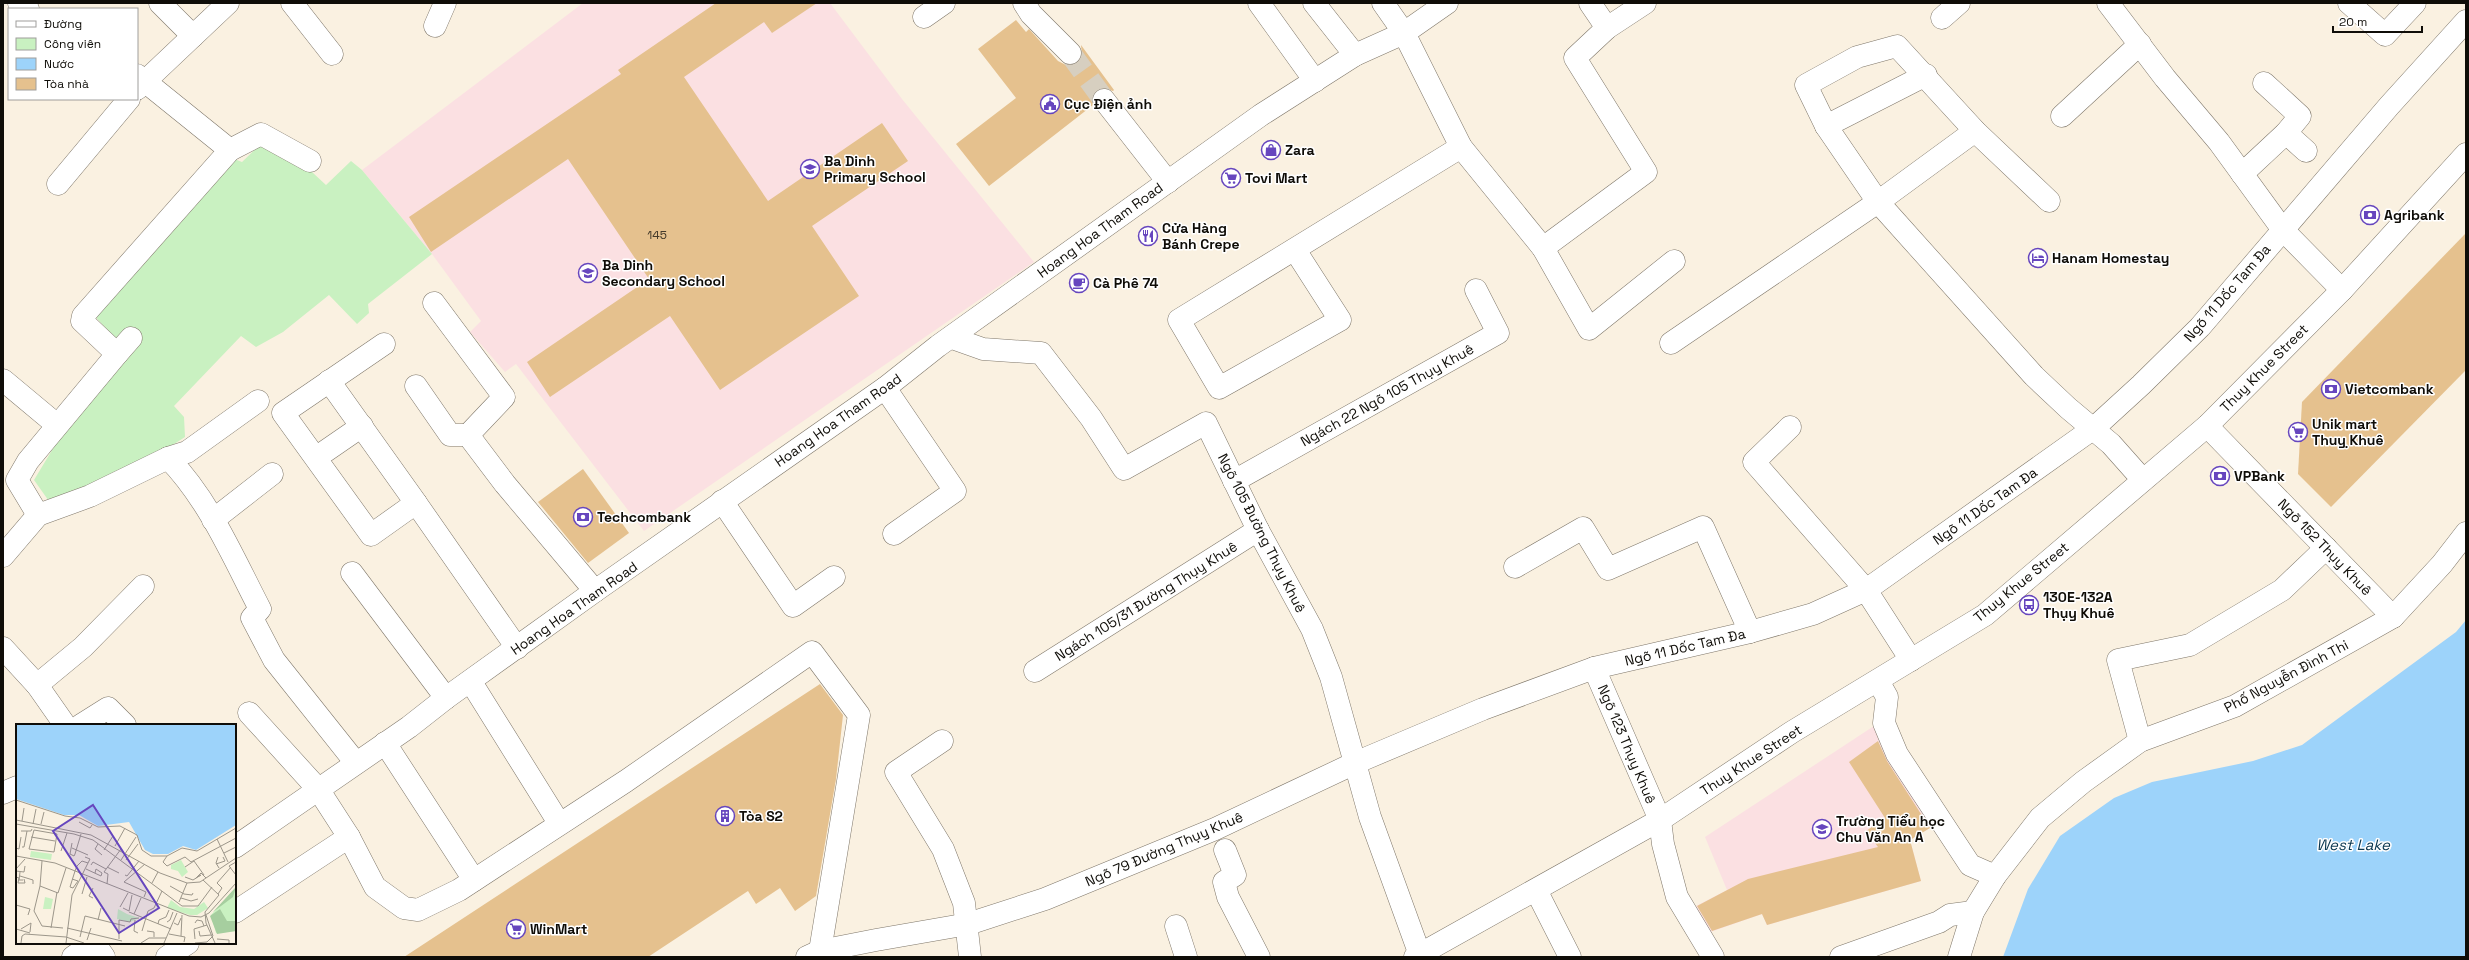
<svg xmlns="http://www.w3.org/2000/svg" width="2469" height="960" viewBox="0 0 2469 960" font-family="'Space Grotesk',sans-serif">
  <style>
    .education { fill: #fbe0e2 }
    .green { fill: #c9f1c1 }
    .water { fill: #9dd3fa }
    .building { fill: #e5c18e }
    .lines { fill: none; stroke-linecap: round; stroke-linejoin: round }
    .minor-tunnel { stroke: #d7cfc0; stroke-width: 22; stroke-dasharray: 22 11; stroke-linecap: butt }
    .minor-casing { stroke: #7f776a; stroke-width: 23 }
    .major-casing { stroke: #7f776a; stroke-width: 23 }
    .minor { stroke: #fff; stroke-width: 22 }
    .major { stroke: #fff; stroke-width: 22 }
    .labels { text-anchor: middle; stroke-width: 3; stroke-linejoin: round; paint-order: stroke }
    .number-label { font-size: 12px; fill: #443a2a }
    .poi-label { font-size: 14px; font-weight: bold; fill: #0f0d08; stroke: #fff; text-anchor: start }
    .street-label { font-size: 14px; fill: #0f0d08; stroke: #fff }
    .water-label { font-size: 15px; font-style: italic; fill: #0a3750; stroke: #fff }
    .inset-road { fill: none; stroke: #9c968a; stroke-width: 1 }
    .view { fill: #6646be; fill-opacity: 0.15; stroke: #6646be; stroke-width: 2 }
    .inset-edge { fill: none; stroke: #0f0d08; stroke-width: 2 }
  </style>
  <rect width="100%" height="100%" fill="#faf1e1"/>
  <g class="education">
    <polygon points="583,3 830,3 902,99 1034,262 644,531 516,364 505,372 470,332 481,321 432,254 362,170"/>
    <polygon points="1877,724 1940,822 1910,840 1921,881 1767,925 1762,914 1705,934 1696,906 1727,890 1705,837"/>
  </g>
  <polygon class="green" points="271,134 326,185 351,161 362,170 432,254 368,304 369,313 357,324 329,295 283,332 256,347 241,336 174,406 184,417 185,437 154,457 51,504 34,480 118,341 84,305 224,155 242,162"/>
  <polygon class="water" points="2466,620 2466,957 2003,957 2028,889 2060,836 2114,798 2152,782 2253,761 2302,745 2456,632"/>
  <g class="building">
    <polygon points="716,3 817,3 772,33 764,22 684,77 768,201 882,123 908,161 812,226 859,296 720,390 670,316 550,397 527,362 649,279 568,159 431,252 409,217 621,74 618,70"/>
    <polygon points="1016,20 1026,32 1029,29 1058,61 1066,65 1073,65 1079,62 1082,56 1081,45 1114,90 1113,91 1103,88 1097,90 1092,96 1093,105 989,186 956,144 1016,98 978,49"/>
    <polygon points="2466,233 2466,370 2331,507 2298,474 2302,402"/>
    <polygon points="583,469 629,533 588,563 538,502"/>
    <polygon points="820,684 843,715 836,779 816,896 795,911 780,888 756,904 748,891 648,957 404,957"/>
    <polygon points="1878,741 1887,761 1930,828 1910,840 1921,881 1767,925 1762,914 1712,931 1697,906 1748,879 1878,847 1866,831 1885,818 1849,762"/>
  </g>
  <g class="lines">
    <polyline class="minor-tunnel" points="1070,53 1104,100"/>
    <defs>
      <g id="minor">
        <polyline points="19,3 28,9"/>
        <polyline points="160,3 193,36"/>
        <polyline points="292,3 332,54"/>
        <polyline points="1024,3 1031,14 1070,53"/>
        <polyline points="1259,3 1315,81"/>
        <polyline points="1314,3 1355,55"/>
        <polyline points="1383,3 1404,33 1461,147 1543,248 1589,329 1674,261"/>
        <polyline points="2108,3 2165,78 2219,142 2283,230 2342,290"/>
        <polyline points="2349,3 2385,35 2415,3"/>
        <polyline points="924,17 944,3"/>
        <polyline points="1942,18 1959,3"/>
        <polyline points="435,26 445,3"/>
        <polyline points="1607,28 1645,3"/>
        <polyline points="2264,83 2300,116 2286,133 2306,151"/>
        <polyline points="137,89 228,3"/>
        <polyline points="1104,100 1168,182"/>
        <polyline points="2062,116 2140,44"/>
        <polyline points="1826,126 1926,75"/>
        <polyline points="230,150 261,134 310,161"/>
        <polyline points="2242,174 2286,133"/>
        <polyline points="58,184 129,99"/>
        <polyline points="2049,201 1975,131 1897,46 1857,57 1806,85 1826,126 1878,202 2034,376 2068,408 2111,444 2143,480"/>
        <polyline points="1543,248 1646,172 1575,58 1607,28 1590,3"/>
        <polyline points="1295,250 1340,320 1219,388 1179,320 1461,147"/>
        <polyline points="434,303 504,397 468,435 505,484 595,591"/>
        <polyline points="952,338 983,349 1041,353 1091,418 1124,469 1206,423 1258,530 1312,629 1331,677 1370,817 1420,955"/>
        <polyline points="1671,343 1878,202 1975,131"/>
        <polyline points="384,344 283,413 371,535 416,503 517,648"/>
        <polyline points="117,354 131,338"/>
        <polyline points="3,380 57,425"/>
        <polyline points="329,381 416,503"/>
        <polyline points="416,386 450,435 468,435"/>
        <polyline points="885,388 955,491 894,534"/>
        <polyline points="2207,426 2393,617"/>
        <polyline points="1790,427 1754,462 1866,590 1911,660"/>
        <polyline points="317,457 362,426"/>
        <path d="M168,458C209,500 233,557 260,609L252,618L274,660L356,763"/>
        <polyline points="1234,481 1498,333 1476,290"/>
        <polyline points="722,501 793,606 834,577"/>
        <polyline points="38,515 17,480 28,461 117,354 82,321 83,316 230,150 137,75"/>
        <polyline points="213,520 272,474"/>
        <polyline points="3,556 38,515 90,496 168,458 187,452 258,401"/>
        <polyline points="1515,567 1583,528 1608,569 1703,527 1750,632"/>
        <polyline points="352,573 446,698"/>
        <polyline points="3,648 37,685 65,725"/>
        <polyline points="1594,668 1660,820 1663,844 1677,897 1713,957"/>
        <polyline points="1035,671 1258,530"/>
        <polyline points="1878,681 1887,697 1884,723 1897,754 1970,865 1995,876"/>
        <polyline points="471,682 559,823"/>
        <polyline points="37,685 83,647 143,586"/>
        <polyline points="81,725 108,708 125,725"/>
        <polyline points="942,741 896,772 943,849 964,903 970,957"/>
        <polyline points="2140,741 2118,660 2190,645 2282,590 2326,548"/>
        <polyline points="385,743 474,880"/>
        <polyline points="3,793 17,787"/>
        <polyline points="349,837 375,887 404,908 418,910 459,890 626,781 812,652 859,715 820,951 822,957"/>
        <polyline points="1225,850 1235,875 1224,882 1228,897 1259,957"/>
        <polyline points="1536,890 1570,957"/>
        <polyline points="235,912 349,837 318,789 249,713"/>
        <polyline points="1176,926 1186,957"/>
        <polyline points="94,943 104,957"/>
        <polyline points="167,957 188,943"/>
        <polyline points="807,957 820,951 876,940 968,924 1045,899 1215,829 1355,763 1483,709 1594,668 1750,632 1813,614 1866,590 2094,428 2141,385 2200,327 2389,106 2466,21"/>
        <polyline points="1841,957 1939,922 1950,915 1973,912"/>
        <polyline points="1959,957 1973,912 1995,876 2040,818 2083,782 2140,741 2235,706 2393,617 2442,564 2466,533"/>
      </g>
      <g id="major">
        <polyline points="235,847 409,727 446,698 595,591 885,388 938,346 1261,115 1355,55 1404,33 1447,3"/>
        <polyline points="73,957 93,943"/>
        <polyline points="1415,957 1660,820 1792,732 1985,615 2207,426 2342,290 2466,154"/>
      </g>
    </defs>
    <use href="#minor" class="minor-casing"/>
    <use href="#major" class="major-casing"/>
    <use href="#minor" class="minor"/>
    <use href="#major" class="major"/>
  </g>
  <defs>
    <symbol id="civic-ring" viewBox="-11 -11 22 22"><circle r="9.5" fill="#fff" stroke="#6646be" stroke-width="1.5"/><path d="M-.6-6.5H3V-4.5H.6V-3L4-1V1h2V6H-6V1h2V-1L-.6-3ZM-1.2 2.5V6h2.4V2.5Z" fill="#6646be"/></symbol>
    <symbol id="shop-ring" viewBox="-11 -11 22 22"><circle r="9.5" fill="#fff" stroke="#6646be" stroke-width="1.5"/><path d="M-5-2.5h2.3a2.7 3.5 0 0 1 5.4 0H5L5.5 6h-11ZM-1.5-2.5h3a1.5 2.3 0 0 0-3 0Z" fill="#6646be"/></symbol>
    <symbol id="school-ring" viewBox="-11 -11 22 22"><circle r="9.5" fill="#fff" stroke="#6646be" stroke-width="1.5"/><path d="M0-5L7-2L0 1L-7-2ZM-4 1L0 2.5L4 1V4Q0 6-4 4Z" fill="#6646be"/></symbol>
    <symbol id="supermarket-ring" viewBox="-11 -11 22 22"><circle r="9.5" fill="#fff" stroke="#6646be" stroke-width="1.5"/><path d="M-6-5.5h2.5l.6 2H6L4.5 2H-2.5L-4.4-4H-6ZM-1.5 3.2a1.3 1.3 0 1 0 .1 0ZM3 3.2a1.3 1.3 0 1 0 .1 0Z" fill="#6646be"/></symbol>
    <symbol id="bank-ring" viewBox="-11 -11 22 22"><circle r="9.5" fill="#fff" stroke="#6646be" stroke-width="1.5"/><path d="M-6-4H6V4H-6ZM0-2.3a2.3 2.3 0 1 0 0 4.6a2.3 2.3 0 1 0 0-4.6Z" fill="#6646be"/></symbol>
    <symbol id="restaurant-ring" viewBox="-11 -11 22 22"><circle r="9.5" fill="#fff" stroke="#6646be" stroke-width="1.5"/><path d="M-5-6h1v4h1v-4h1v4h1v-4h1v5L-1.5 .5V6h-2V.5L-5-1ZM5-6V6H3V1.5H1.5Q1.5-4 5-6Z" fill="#6646be"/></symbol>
    <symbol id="hotel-ring" viewBox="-11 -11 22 22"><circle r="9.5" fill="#fff" stroke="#6646be" stroke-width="1.5"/><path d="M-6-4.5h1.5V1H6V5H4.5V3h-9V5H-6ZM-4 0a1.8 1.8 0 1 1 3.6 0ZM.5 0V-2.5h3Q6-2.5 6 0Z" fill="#6646be"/></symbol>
    <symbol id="cafe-ring" viewBox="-11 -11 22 22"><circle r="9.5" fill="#fff" stroke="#6646be" stroke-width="1.5"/><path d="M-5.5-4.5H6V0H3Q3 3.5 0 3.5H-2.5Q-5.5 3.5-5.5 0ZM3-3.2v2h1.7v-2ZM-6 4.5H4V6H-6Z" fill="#6646be"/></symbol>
    <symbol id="bus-ring" viewBox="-11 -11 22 22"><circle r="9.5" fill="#fff" stroke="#6646be" stroke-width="1.5"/><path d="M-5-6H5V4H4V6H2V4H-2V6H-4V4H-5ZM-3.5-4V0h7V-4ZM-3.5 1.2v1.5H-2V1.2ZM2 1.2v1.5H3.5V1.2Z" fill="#6646be"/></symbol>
    <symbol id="building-ring" viewBox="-11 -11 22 22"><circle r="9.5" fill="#fff" stroke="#6646be" stroke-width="1.5"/><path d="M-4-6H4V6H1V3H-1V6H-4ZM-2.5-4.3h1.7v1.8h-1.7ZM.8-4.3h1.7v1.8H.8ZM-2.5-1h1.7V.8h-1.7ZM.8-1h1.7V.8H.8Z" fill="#6646be"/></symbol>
  </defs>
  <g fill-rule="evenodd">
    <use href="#civic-ring" x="1039" y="93" width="22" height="22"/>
    <use href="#shop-ring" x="1260" y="139" width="22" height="22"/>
    <use href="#school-ring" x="799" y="158" width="22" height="22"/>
    <use href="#supermarket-ring" x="1220" y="167" width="22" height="22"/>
    <use href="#bank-ring" x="2359" y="204" width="22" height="22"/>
    <use href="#restaurant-ring" x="1137" y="225" width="22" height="22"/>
    <use href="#hotel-ring" x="2027" y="247" width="22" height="22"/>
    <use href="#school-ring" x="577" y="262" width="22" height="22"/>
    <use href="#cafe-ring" x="1068" y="272" width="22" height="22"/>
    <use href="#bank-ring" x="2320" y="378" width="22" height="22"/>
    <use href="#supermarket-ring" x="2287" y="421" width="22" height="22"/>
    <use href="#bank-ring" x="2209" y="465" width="22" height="22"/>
    <use href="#bank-ring" x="572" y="506" width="22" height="22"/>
    <use href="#bus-ring" x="2018" y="594" width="22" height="22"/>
    <use href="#building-ring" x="714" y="805" width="22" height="22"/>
    <use href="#school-ring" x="1811" y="818" width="22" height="22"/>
    <use href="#supermarket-ring" x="505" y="918" width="22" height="22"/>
  </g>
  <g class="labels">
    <g class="number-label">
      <text x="657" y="239">145</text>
    </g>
    <g class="poi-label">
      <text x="1064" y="109">Cục Điện ảnh</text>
      <text x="1285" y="155">Zara</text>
      <text x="824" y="166">Ba Dinh<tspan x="824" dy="16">Primary School</tspan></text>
      <text x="1245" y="183">Tovi Mart</text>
      <text x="2384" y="220">Agribank</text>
      <text x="1162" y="233">Cửa Hàng<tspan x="1162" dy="16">Bánh Crepe</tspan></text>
      <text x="2052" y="263">Hanam Homestay</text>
      <text x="602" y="270">Ba Dinh<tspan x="602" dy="16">Secondary School</tspan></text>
      <text x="1093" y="288">Cà Phê 74</text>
      <text x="2345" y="394">Vietcombank</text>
      <text x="2312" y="429">Unik mart<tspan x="2312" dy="16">Thuỵ Khuê</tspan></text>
      <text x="2234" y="481">VPBank</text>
      <text x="597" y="522">Techcombank</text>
      <text x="2043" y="602">130E-132A<tspan x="2043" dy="16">Thụy Khuê</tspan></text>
      <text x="739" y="821">Tòa S2</text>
      <text x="1836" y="826">Trường Tiểu học<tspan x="1836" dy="16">Chu Văn An A</tspan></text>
      <text x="530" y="934">WinMart</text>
    </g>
    <g class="street-label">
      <text transform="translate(1100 230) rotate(-36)" y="5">Hoang Hoa Tham Road</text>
      <text transform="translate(2227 293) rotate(-49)" y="5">Ngõ 11 Dốc Tam Đa</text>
      <text transform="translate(2264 368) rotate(-45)" y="5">Thuy Khue Street</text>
      <text transform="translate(1387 395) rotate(-29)" y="5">Ngách 22 Ngõ 105 Thụy Khuê</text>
      <text transform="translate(838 420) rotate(-35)" y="5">Hoang Hoa Tham Road</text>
      <text transform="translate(1985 506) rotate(-35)" y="5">Ngõ 11 Dốc Tam Đa</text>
      <text transform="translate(1262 533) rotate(63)" y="5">Ngõ 105 Đường Thụy Khuê</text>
      <text transform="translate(2325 547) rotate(46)" y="5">Ngõ 152 Thụy Khuê</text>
      <text transform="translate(2021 582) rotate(-39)" y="5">Thuy Khue Street</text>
      <text transform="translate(1146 601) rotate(-32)" y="5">Ngách 105/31 Đường Thụy Khuê</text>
      <text transform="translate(574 608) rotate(-35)" y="5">Hoang Hoa Tham Road</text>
      <text transform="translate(1685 647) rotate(-13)" y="5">Ngõ 11 Dốc Tam Đa</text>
      <text transform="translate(2286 676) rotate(-28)" y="5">Phố Nguyễn Đình Thi</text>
      <text transform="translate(1627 744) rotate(67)" y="5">Ngõ 123 Thụy Khuê</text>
      <text transform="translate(1751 760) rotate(-33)" y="5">Thuy Khue Street</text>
      <text transform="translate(1164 849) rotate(-23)" y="5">Ngõ 79 Đường Thụy Khuê</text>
    </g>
    <g class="water-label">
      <text x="2353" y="850">West Lake</text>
    </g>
  </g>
  <g transform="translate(16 724)">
    <rect width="220" height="220" fill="#faf1e1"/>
    <path d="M15,127L36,130L35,136L14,133ZM165,136L172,148L166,153L162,147L155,145V141ZM220,163V207L200,209L195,191ZM29,173L37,175L35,185H27ZM155,176L164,183L178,185L188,178L192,184L181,191H174L151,184ZM102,185L111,190L123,194L114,198L101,195Z" fill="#c9f1c1"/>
    <path d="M220,163L217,173L197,188ZM204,185L211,197H220V207L201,210L194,192Z" fill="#a6ce9f"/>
    <path d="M0,1H220V101L180,126L167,122L152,130H137L129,126L113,98L82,102L63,91H48L0,75Z" fill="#9dd3fa"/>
    <path class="inset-road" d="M0,76L49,92L64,94L82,103L104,102L121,111L126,126L135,132H151L166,124L181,127L220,104M0,96L75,111L144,149L171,159L184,158L220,134M6,97L8,84M63,98L74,104L76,101M0,100L58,110L77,116L166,182H182L196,163M17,100L20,85M25,100L28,88M18,106L41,110L38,128L13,125ZM5,107H15L16,105M15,113L39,117M201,115L212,138M56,119L54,130L58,132L59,130M82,120L79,125L86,131M99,122L109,104M6,123H8L11,107M0,124L3,125L5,113M56,124L72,131M88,126L97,112M45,127L51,109M208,129L220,123M59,130L65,110M0,132L39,139L173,192L185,193L193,189L220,159M151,132L147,138L151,142L169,133L175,138L220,114M202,133L200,139L203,144M105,136L120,113M110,136L122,120M26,137L24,162L18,187L26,202L47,204M200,140L209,137L207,133M75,141L77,138L90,145M91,143L103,149M169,143L178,137L188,151M0,145L9,135M70,145L85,152L86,149L80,145L79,149M0,147L8,148L9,142M4,148L3,156H7M109,151L111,152L123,137M220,151L213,142L220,138M4,152L17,156V160M0,153L3,154L2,159H9L8,155M169,153L177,156L185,151L181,153M56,155L62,157L57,164L54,163L59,147L61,142L66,137L72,139M179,155L185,149L190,154M187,156L203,171L189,188L190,199L199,219M136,159L142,148M91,160L92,150L88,148L105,125M24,162L42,169L50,144M154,162L168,170L176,171L177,169M77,164L73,172L77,174M66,170L71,153M202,170L206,164L201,159L215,143M128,173L130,168L108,158L129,140M165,174L175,177L182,175M163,178L171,159M0,181L14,185L12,191M104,183L112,169M107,184L113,187L116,171M113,188L155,205M118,190L125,174M69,192L109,202M82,196L85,184M119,196L118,207L122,209M151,198L154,196L157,188M158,199L162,201L165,194M179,199L181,196L186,197L188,202M142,200L143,196L150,193L153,186M35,204L41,168M51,204L106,217M0,205L14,209M5,205L15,199L14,208M126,207L132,187L138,184L146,167M131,207L138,208V213M183,207L184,212L195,211M153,210L169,213L168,218M165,212L166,191M64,213L69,192M103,215V196L114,198L115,195L123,194M179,215L178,205L191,201M201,215L213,216V219M71,216L75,204M5,219L6,212L9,210L50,213L68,219M50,219L56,171L74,135L69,133M125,219L133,214H150M148,219L161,189M179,219L191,218L197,212L190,191"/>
    <path class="view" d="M77,81L143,184L103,209L37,107Z"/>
    <rect width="220" height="220" class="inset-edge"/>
  </g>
  <rect width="2469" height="960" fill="none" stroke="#0f0d08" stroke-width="8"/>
  <rect x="8" y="8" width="130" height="92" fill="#ffffff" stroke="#9f9e9c"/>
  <rect x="16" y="21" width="20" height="6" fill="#ffffff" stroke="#9f9e9c"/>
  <text x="44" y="28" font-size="12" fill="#0f0d08">Đường</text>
  <rect x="16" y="38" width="20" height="12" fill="#c9f1c1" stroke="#9f9e9c"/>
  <text x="44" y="48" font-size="12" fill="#0f0d08">Công viên</text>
  <rect x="16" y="58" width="20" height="12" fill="#9dd3fa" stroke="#9f9e9c"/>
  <text x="44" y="68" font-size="12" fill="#0f0d08">Nước</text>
  <rect x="16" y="78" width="20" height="12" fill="#e5c18e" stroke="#9f9e9c"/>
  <text x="44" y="88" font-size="12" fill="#0f0d08">Tòa nhà</text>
  <path d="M2333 26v6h89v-6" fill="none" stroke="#0f0d08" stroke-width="2"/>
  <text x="2339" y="26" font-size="12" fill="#0f0d08" stroke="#ffffff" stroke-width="3" paint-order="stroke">20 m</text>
</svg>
